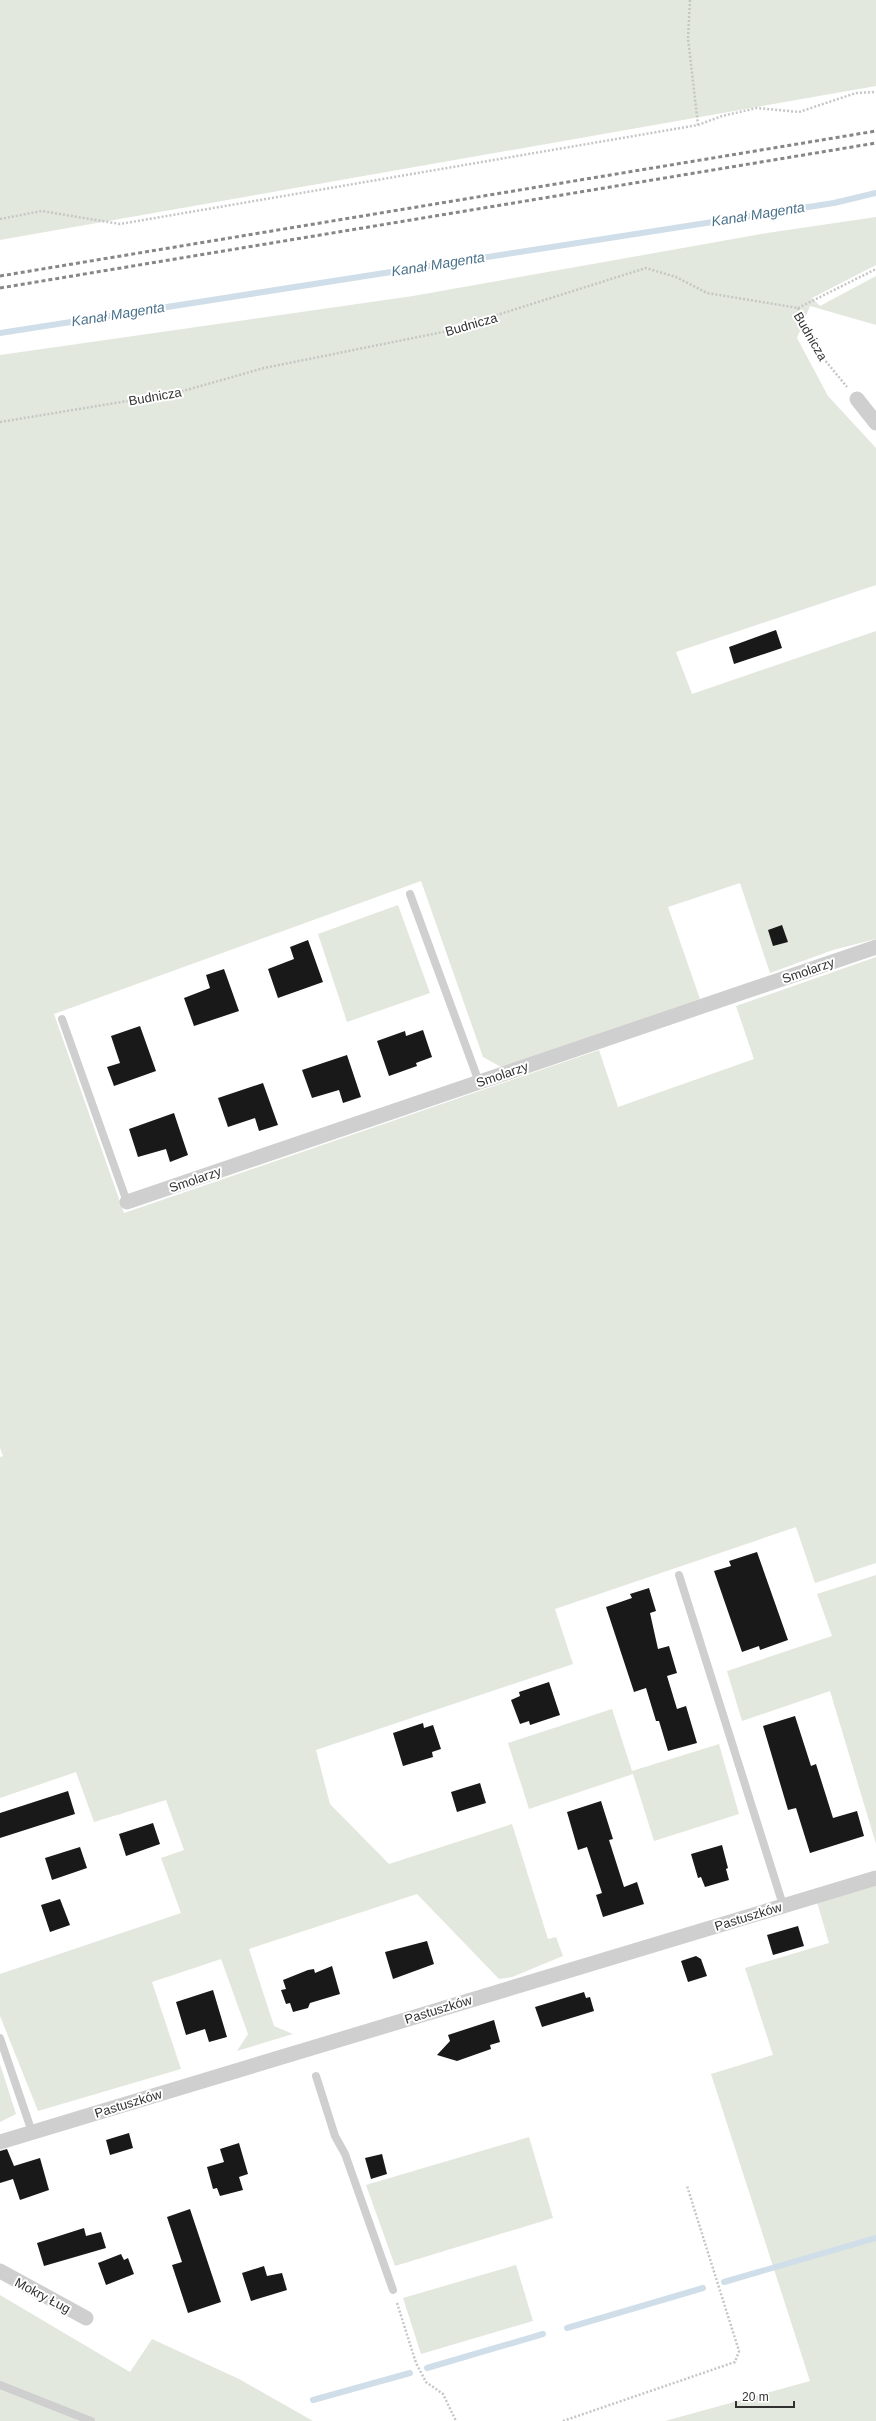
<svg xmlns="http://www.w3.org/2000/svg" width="876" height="2421" viewBox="0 0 876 2421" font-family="Arial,sans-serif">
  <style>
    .green { fill: #e2e8dd }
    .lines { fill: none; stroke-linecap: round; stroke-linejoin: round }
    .stream { stroke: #cfdee8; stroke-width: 6 }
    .building { fill: #191919 }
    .path { stroke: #c6c6c6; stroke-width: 2.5; stroke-dasharray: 2 2; stroke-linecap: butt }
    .lane { stroke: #cfcfcf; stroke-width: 8 }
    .street { stroke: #cfcfcf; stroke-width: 15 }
    .rail { stroke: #878787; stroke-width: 3; stroke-dasharray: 4 3; stroke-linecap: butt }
    .labels { text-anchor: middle; stroke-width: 4; stroke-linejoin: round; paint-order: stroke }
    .street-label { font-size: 13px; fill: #323232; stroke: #fff }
    .water-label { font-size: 14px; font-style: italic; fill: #49718b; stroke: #fff }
  </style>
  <rect width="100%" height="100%" fill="#fff"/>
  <g class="green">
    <polygon points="0,0 876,0 876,86 0,240"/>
    <polygon points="876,217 876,265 812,298 820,306 876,276 876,325 810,306 797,338 828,396 876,448 876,585 676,652 692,694 876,631 876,939 833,950 770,973 740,883 668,907 700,999 501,1067 483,1057 421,881 54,1014 124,1213 599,1050 618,1107 754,1059 736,1006 876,957 876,1563 815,1583 796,1527 555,1609 573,1664 316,1750 330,1804 389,1864 512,1824 548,1939 556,1937 563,1956 512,1977 499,1979 417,1894 249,1949 274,2026 293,2034 237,2051 248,2034 221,1959 152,1982 181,2069 38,2111 0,2016 0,1974 181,1913 161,1858 184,1850 166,1800 94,1822 76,1772 0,1798 0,1457 3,1456 0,1448 0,355 413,296 767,233"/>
    <polygon points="398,905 430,993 347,1022 318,934"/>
    <polygon points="876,1575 876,1844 830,1691 742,1721 727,1671 832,1636 817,1594"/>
    <polygon points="612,1709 632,1771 719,1744 739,1814 654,1841 633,1774 529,1809 508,1743"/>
    <polygon points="876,1885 876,2421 665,2421 810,2381 711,2074 773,2055 745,1968 829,1943 817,1902"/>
    <polygon points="0,2064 16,2114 0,2122"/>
    <polygon points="529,2137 553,2218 395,2266 366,2185"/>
    <polygon points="516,2265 533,2321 421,2354 403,2298"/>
    <polygon points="0,2295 130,2372 152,2339 239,2379 313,2421 0,2421"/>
  </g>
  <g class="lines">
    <g class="stream">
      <polyline points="0,333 834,203 876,193"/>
      <polyline points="724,2282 876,2238"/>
      <polyline points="567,2328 703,2288"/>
      <polyline points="427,2368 543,2334"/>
      <polyline points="313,2400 410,2373"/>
    </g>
  </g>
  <g class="building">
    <polygon points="776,630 782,648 734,664 729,647"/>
    <polygon points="782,925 788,942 773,946 768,930"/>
    <polygon points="308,940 323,982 278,998 268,969 294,959 290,947"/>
    <polygon points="224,969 239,1011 194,1026 184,998 210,988 206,975"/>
    <polygon points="140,1026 156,1071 114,1086 107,1067 120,1063 111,1036"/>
    <polygon points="423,1030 432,1057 416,1063 417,1066 389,1076 377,1041 405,1031 406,1036"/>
    <polygon points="347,1055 361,1097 343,1103 339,1090 312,1098 302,1070"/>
    <polygon points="263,1083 278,1125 259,1131 255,1118 228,1127 218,1098"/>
    <polygon points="174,1113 188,1155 170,1162 166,1149 138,1157 129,1129"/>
    <polygon points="757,1552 788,1640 760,1650 759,1646 742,1652 714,1571 731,1566 729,1561"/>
    <polygon points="649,1588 656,1611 650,1613 658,1649 669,1646 677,1673 667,1676 677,1709 686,1706 697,1743 668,1751 659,1721 656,1721 646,1688 634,1692 606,1607 632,1598 630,1594"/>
    <polygon points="549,1682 560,1715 530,1725 529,1721 520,1724 511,1700 520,1696 519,1692"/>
    <polygon points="795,1716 811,1766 816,1764 833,1818 857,1811 864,1836 810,1853 796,1808 788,1810 763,1726"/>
    <polygon points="423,1723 424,1728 433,1725 441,1749 432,1752 433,1757 403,1766 393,1733"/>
    <polygon points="480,1783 486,1803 457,1812 451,1792"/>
    <polygon points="68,1791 75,1814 0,1838 0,1813"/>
    <polygon points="601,1801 613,1839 609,1840 624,1887 637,1882 644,1904 603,1917 596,1895 602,1893 587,1847 578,1850 567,1812"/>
    <polygon points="153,1823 160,1844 126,1856 119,1834"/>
    <polygon points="722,1845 728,1868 726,1869 729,1880 705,1887 701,1877 698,1878 691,1854"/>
    <polygon points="80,1847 87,1868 52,1880 45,1858"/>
    <polygon points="60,1899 70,1925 50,1932 41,1905"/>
    <polygon points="798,1926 804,1946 773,1955 767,1935"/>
    <polygon points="427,1941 434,1964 393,1979 385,1952"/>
    <polygon points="696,1956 701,1959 707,1976 688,1982 681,1961"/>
    <polygon points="332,1966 340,1994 310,2003 308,2008 293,2012 290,2003 286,2004 281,1990 286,1989 283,1980 308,1970 314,1969 315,1973"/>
    <polygon points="213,1990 227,2037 209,2042 205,2029 186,2035 176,2002"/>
    <polygon points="584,1992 586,1998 590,1997 594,2011 542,2027 535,2007"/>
    <polygon points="494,2020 500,2042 490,2045 491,2049 457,2061 437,2055 450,2041 448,2035"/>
    <polygon points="129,2133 133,2148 110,2155 106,2140"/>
    <polygon points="239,2143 248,2174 239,2177 243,2190 220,2196 217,2188 213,2189 207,2167 224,2162 220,2149"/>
    <polygon points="7,2149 14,2166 40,2158 49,2190 20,2200 13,2179 0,2183 0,2151"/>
    <polygon points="382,2154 387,2174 371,2179 365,2158"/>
    <polygon points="190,2209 221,2302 188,2313 172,2265 182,2262 167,2217"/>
    <polygon points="84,2228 86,2236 101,2232 106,2248 44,2266 37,2243"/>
    <polygon points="121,2254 124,2260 128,2258 134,2274 106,2285 98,2263"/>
    <polygon points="264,2266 267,2276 282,2273 287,2290 251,2301 242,2273"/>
  </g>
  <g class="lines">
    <g class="path">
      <polyline points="690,0 688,38 698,125"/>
      <polyline points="0,219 42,211 120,224 698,125 722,116 757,108 799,112 856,93 876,92"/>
      <polyline points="798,308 811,337 824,359 847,387"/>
      <polyline points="798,308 876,269"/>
      <polyline points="0,422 176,393 264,368 443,332 646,268 676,277 707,293 798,308"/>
      <polyline points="397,2303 416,2363 426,2382 443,2394 456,2421"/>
      <polyline points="563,2421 735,2362 739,2351 687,2186"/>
    </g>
    <g class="lane">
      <polyline points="410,894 479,1082"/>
      <polyline points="62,1019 127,1202"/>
      <polyline points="679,1575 783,1905"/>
      <polyline points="0,2038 32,2132"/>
      <polyline points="316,2076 335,2136 345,2154 393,2290"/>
      <polyline points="0,2385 91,2421"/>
    </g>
    <g class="street">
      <polyline points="857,399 876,423"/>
      <polyline points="127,1202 876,947"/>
      <polyline points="0,2142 876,1878"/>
      <polyline points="0,2271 86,2318"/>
    </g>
    <g class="rail">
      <polyline points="0,276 876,131"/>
      <polyline points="0,288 876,143"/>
    </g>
  </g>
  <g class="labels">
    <g class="street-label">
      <text transform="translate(471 324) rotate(-16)" y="5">Budnicza</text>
      <text transform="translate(811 336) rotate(60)" y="5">Budnicza</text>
      <text transform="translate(155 396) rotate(-10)" y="5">Budnicza</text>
      <text transform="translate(808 970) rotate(-19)" y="5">Smolarzy</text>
      <text transform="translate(502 1074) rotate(-19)" y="5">Smolarzy</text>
      <text transform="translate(195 1179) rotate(-19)" y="5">Smolarzy</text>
      <text transform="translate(748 1916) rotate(-17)" y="5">Pastuszków</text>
      <text transform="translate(438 2009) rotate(-17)" y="5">Pastuszków</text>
      <text transform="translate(128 2103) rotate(-17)" y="5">Pastuszków</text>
      <text transform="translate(43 2295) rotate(28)" y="5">Mokry Ług</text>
    </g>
    <g class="water-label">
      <text transform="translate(758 214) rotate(-9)" y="5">Kanał Magenta</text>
      <text transform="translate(438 264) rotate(-9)" y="5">Kanał Magenta</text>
      <text transform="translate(118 314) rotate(-9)" y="5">Kanał Magenta</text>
    </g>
  </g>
  <path d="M736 2401v6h58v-6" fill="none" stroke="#323232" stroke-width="2"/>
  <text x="742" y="2401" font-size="12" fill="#323232" stroke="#ffffff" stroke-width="3" paint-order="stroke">20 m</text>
</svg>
